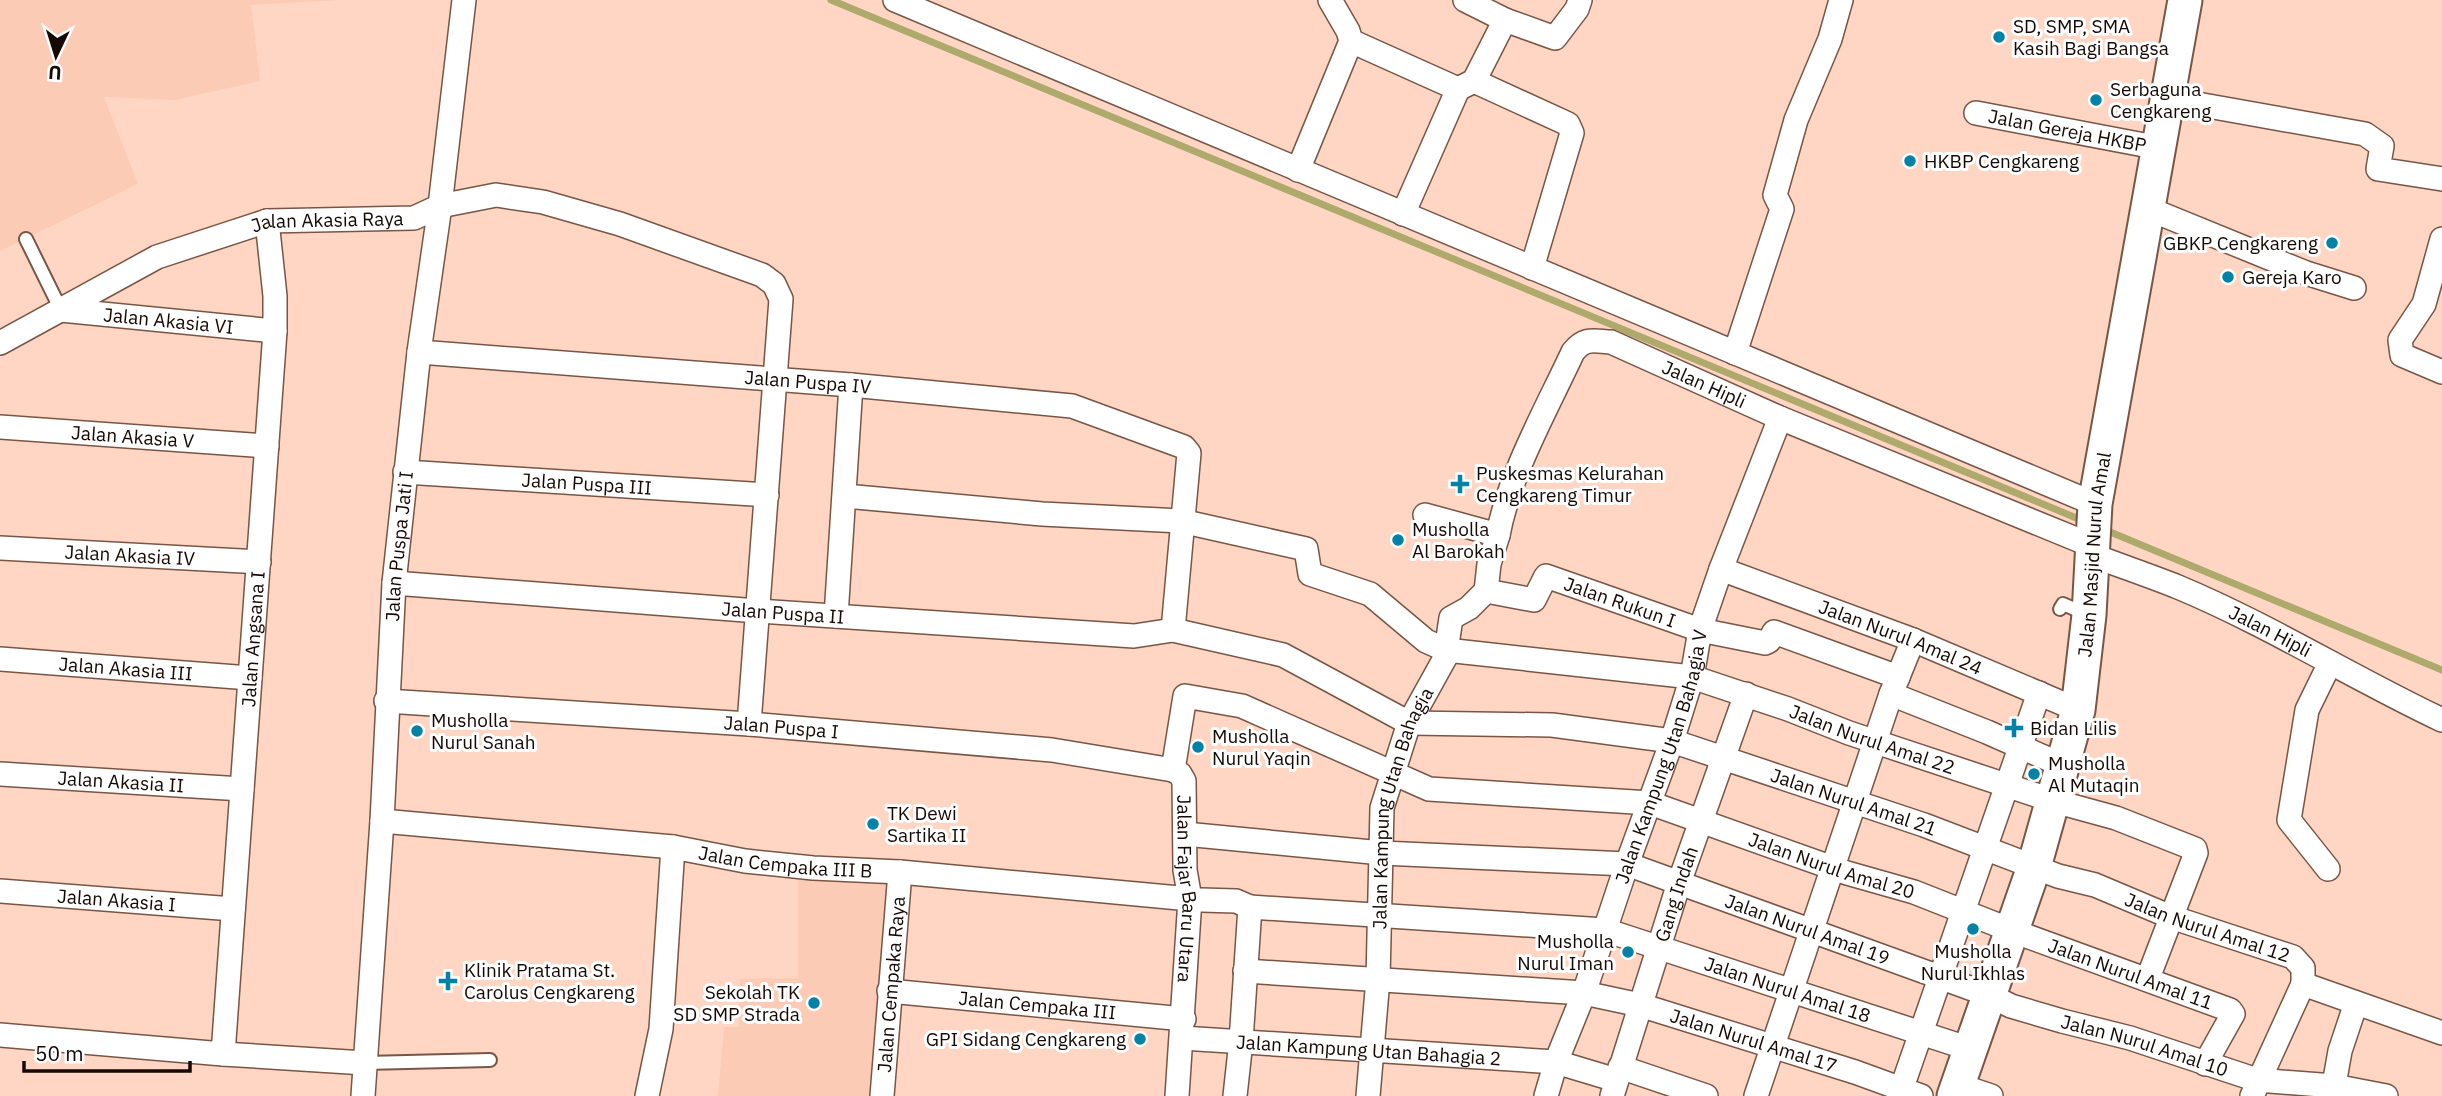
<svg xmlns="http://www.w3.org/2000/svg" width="2442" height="1096" viewBox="0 0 2442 1096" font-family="'IBM Plex Sans',sans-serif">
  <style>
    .built { fill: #fccbb5 }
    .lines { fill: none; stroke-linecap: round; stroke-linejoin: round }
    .stream { stroke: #adaa6b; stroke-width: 7 }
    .lane-casing { stroke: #785545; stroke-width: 16 }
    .street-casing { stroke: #785545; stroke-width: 26 }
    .secondary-casing { stroke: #785545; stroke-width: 37 }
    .lane { stroke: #fff; stroke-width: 12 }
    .street { stroke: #fff; stroke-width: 23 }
    .secondary { stroke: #fff; stroke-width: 33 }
    .poi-dot { fill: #0182a6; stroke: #fff; stroke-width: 2.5 }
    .labels { text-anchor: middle; stroke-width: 6; stroke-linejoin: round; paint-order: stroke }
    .poi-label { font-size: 19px; fill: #160904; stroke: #fff; text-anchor: start }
    .street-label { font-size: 19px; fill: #160904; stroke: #fff }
  </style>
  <rect width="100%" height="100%" fill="#ffd6c3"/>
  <g class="built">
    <polygon points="0,0 339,0 251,5 260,81 174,100 104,97 138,184 0,251"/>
    <polygon points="798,874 899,882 880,1096 718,1096 724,1027 739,1027 740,979 798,978"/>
  </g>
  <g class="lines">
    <g class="stream">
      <polyline points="831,0 2086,522"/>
      <polyline points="2103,529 2442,670"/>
    </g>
    <defs>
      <g id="lane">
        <polyline points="26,239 61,310"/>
        <polyline points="2060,609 2063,604 2086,614"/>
        <polyline points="365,1063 490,1060"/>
      </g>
      <g id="street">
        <polyline points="895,0 2095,504"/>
        <polyline points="1465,0 1505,20"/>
        <polyline points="1351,41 1458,89"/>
        <polyline points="1474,81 1568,124 1572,133 1532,268"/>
        <polyline points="2169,99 2365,134 2382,146 2378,169 2442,179"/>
        <path id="s1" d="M1976,113L2160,148"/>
        <polyline points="1298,170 1351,41 1348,31 1330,0"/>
        <polyline points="2149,209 2306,273 2354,288"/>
        <polyline points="1403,214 1458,89 1474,81 1505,20 1555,38 1577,9 1580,0"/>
        <polyline points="2442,239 2424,304 2400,340 2402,355 2442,372"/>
        <path id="s2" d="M61,310L275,331"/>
        <path id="s3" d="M0,343L157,257L267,221L414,218L440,206L496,195L543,202L620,224L762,275L774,284L781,299L749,724"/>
        <path id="s4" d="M419,352L851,385L1072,406L1184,447L1189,453L1173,630"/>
        <polyline points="1735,353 1782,209 1775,195 1796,120 1830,39 1841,0"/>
        <path id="s5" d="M0,427L267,446"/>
        <path id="s6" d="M405,472L767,495"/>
        <path id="s7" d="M845,496L1042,514L1181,521L1306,549L1310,574L1370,594L1426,641L1446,650L1692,677L1788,709L1849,733L2054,801L2116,818L2195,849L2196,853L2148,978"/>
        <path id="s8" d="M1425,515L1498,535C1509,475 1547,408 1573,352C1585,337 1593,341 1611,342L1780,418L2093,546"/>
        <path id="s9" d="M0,548L259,562"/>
        <path id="s10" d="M2092,555C2121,566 2150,576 2178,587C2269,625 2353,678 2442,720"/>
        <path id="s11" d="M1721,569L1913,640L2078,710"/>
        <path id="s12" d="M394,583L758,611L1134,636L1173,630L1283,655L1409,723L1552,725L1672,741L1924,825L2058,876L2095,885L2171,917L2293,957L2303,968V984L2442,1033"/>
        <path id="s13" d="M1486,591L1534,600L1546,576L1700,630L1765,643L1769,641L1774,632L1898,677"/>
        <polyline points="1486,591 1489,564 1498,535"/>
        <polyline points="836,616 851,385"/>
        <path id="s14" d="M0,659L250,678"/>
        <polyline points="1891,694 1987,732 2064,766"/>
        <path id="s15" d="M386,701L749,724L1052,750L1173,770"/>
        <path id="s16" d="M1173,770L1185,696L1242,706L1429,789L1650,803L1847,873L1914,892L2013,931L2230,1010L2233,1014L2205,1064"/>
        <path id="s17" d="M1173,770L1180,774L1184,781L1185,870L1190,899L1177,1096"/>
        <path id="s18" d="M0,774L242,789"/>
        <path id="s19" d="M382,821L673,847L745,861L813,868L900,872L1190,899"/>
        <path id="s20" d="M1185,834L1382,853L1627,864L1989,995L2011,1006L2062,1021L2130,1038L2257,1080L2334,1086L2386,1096"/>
        <polyline points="2328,869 2289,820 2307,710 2330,663"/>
        <path id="s21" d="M0,891L233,909"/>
        <path id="s22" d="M1201,900L1236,901L1250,907L1605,930L1970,1049"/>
        <path id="s23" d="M1245,971L1584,993L1640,1005L1855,1072L1921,1096"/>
        <path id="s24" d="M889,991L1184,1019"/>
        <polyline points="0,1035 223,1054 365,1063"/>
        <path id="s25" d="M1182,1038L1556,1062L1616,1080"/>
        <path id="s26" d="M223,1054L275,331V296L267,221"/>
        <polyline points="1620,1067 1706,1096"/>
        <polyline points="1958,1085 1991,1096"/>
        <path id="s27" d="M363,1096L382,821L394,583L419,352L440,206L464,0"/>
        <polyline points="647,1096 661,1029 673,847"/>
        <path id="s28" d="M882,1096L900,872"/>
        <polyline points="1235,1096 1241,1041 1250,907"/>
        <path id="s29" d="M1368,1096L1378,979L1382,808L1409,723L1445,658L1451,618L1469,608L1486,591"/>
        <path id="s30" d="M1546,1096L1556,1062L1584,993L1627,864L1672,741L1692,677L1700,630L1721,569L1780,418"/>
        <path id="s31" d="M1612,1096L1679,883L1746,694"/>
        <polyline points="1756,1096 1891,694 1913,640"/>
        <polyline points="1899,1096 2039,693"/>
        <polyline points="2252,1096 2303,984"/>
        <polyline points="2332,1096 2340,1051 2356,1003"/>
      </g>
      <g id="secondary">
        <path id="s32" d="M1954,1096L2034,867L2078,710L2089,615L2095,504L2185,0"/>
      </g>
    </defs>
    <use href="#lane" class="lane-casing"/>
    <use href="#street" class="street-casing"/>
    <use href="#secondary" class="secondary-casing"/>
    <use href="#lane" class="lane"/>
    <use href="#street" class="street"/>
    <use href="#secondary" class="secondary"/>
  </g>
  <g class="poi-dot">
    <circle cx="1999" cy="37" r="7"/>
    <circle cx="2096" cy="100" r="7"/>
    <circle cx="1910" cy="161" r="7"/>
    <circle cx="2332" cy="243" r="7"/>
    <circle cx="2228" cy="277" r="7"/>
    <path d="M1456.5 473.5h7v7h7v7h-7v7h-7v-7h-7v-7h7z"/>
    <circle cx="1398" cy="540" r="7"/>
    <path d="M2010.5 717.5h7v7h7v7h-7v7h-7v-7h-7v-7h7z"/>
    <circle cx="417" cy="731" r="7"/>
    <circle cx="1198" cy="747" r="7"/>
    <circle cx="2034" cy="774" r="7"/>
    <circle cx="873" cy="824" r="7"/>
    <circle cx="1973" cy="929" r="7"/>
    <circle cx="1628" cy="952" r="7"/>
    <path d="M444.5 970.5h7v7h7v7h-7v7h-7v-7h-7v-7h7z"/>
    <circle cx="814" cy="1003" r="7"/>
    <circle cx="1140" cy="1039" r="7"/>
  </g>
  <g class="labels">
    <g class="poi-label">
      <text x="2013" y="33">SD, SMP, SMA<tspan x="2013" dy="22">Kasih Bagi Bangsa</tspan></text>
      <text x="2110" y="96">Serbaguna<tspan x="2110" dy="22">Cengkareng</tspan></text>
      <text x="1924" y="168">HKBP Cengkareng</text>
      <text x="2318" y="250" text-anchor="end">GBKP Cengkareng</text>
      <text x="2242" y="284">Gereja Karo</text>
      <text x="1476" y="480">Puskesmas Kelurahan<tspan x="1476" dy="22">Cengkareng Timur</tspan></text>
      <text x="1412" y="536">Musholla<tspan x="1412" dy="22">Al Barokah</tspan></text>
      <text x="431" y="727">Musholla<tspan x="431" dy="22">Nurul Sanah</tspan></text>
      <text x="2030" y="735">Bidan Lilis</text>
      <text x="1212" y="743">Musholla<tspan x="1212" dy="22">Nurul Yaqin</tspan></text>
      <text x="2048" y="770">Musholla<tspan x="2048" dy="22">Al Mutaqin</tspan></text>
      <text x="887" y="820">TK Dewi<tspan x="887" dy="22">Sartika II</tspan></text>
      <text x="1614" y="948" text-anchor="end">Musholla<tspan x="1614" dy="22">Nurul Iman</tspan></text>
      <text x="1973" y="958" text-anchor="middle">Musholla<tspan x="1973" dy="22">Nurul Ikhlas</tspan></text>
      <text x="464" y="977">Klinik Pratama St.<tspan x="464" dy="22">Carolus Cengkareng</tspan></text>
      <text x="800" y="999" text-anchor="end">Sekolah TK<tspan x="800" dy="22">SD SMP Strada</tspan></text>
      <text x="1126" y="1046" text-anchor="end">GPI Sidang Cengkareng</text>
    </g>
    <g class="street-label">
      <text dy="7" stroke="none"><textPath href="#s1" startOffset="93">Jalan Gereja HKBP</textPath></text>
      <text dy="7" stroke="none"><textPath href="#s3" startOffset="355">Jalan Akasia Raya</textPath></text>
      <text dy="7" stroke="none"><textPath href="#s2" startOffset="108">Jalan Akasia VI</textPath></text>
      <text dy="7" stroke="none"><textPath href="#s4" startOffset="390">Jalan Puspa IV</textPath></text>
      <text dy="7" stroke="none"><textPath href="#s8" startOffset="418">Jalan Hipli</textPath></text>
      <text dy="7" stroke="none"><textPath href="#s5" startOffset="133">Jalan Akasia V</textPath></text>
      <text dy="7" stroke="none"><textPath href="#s6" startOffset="182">Jalan Puspa III</textPath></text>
      <text dy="7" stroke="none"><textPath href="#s27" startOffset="551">Jalan Puspa Jati I</textPath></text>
      <text dy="7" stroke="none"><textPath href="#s32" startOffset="562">Jalan Masjid Nurul Amal</textPath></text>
      <text dy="7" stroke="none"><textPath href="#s9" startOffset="130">Jalan Akasia IV</textPath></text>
      <text dy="7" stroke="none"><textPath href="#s13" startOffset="154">Jalan Rukun I</textPath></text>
      <text dy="7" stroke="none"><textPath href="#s12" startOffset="390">Jalan Puspa II</textPath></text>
      <text dy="7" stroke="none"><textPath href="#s10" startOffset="194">Jalan Hipli</textPath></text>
      <text dy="7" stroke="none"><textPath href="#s11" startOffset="192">Jalan Nurul Amal 24</textPath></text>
      <text dy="7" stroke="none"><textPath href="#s26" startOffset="416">Jalan Angsana I</textPath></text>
      <text dy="7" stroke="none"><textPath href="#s14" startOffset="126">Jalan Akasia III</textPath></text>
      <text dy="7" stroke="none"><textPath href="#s15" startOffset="396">Jalan Puspa I</textPath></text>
      <text dy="7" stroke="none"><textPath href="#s7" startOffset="1087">Jalan Nurul Amal 22</textPath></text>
      <text dy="7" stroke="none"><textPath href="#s30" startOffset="359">Jalan Kampung Utan Bahagia V</textPath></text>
      <text dy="7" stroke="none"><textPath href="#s18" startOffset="121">Jalan Akasia II</textPath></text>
      <text dy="7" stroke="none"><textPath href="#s12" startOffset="1493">Jalan Nurul Amal 21</textPath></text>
      <text dy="7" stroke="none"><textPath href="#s29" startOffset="292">Jalan Kampung Utan Bahagia</textPath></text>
      <text dy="7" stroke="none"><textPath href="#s19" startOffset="406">Jalan Cempaka III B</textPath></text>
      <text dy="7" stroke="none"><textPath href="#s16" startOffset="751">Jalan Nurul Amal 20</textPath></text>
      <text dy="7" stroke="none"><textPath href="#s17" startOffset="124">Jalan Fajar Baru Utara</textPath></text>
      <text dy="7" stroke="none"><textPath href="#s31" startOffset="212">Gang Indah</textPath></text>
      <text dy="7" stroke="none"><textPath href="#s21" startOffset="117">Jalan Akasia I</textPath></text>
      <text dy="7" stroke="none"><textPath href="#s12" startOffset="1869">Jalan Nurul Amal 12</textPath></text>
      <text dy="7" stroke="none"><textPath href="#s20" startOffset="635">Jalan Nurul Amal 19</textPath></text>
      <text dy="7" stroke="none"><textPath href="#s16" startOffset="1069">Jalan Nurul Amal 11</textPath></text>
      <text dy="7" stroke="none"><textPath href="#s28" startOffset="112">Jalan Cempaka Raya</textPath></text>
      <text dy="7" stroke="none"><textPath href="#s22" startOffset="598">Jalan Nurul Amal 18</textPath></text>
      <text dy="7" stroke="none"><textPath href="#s24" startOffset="149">Jalan Cempaka III</textPath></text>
      <text dy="7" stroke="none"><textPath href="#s23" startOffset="516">Jalan Nurul Amal 17</textPath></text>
      <text dy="7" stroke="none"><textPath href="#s20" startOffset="992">Jalan Nurul Amal 10</textPath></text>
      <text dy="7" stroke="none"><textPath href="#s25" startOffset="187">Jalan Kampung Utan Bahagia 2</textPath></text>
    </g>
  </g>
  <g transform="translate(56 56) rotate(184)" stroke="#ffffff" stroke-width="5" paint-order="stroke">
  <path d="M0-5L12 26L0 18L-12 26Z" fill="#160904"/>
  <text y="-10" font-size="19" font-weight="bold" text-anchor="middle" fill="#160904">U</text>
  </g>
  <path d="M24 1061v10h166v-10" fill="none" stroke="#160904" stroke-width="3.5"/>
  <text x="35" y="1061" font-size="21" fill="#160904" stroke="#ffffff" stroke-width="5" paint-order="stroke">50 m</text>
</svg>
